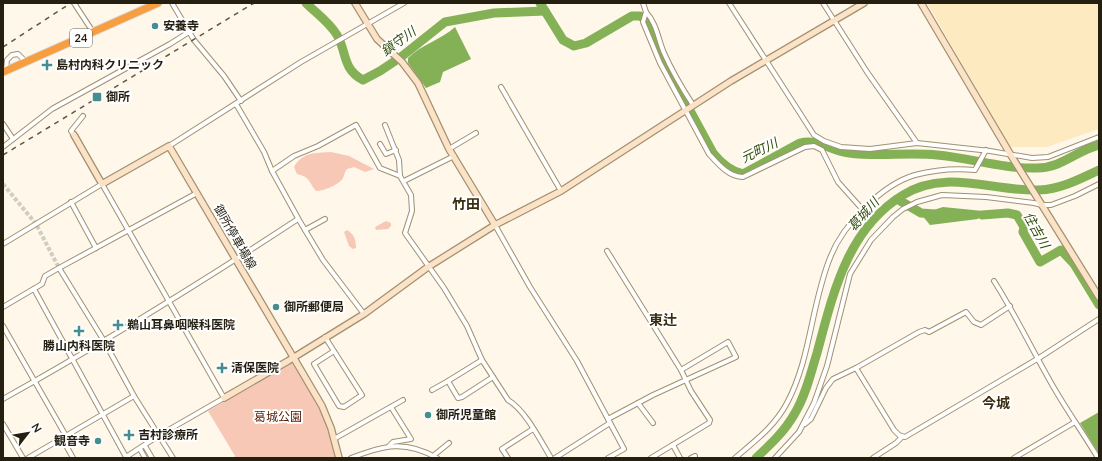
<svg xmlns="http://www.w3.org/2000/svg" width="1102" height="461" viewBox="0 0 1102 461" font-family="Lato,'Noto Sans JP',sans-serif">
  <style>
    .built { fill: #feeac0 }
    .green { fill: #f8c8b6 }
    .water { fill: #85b156 }
    .lines { fill: none; stroke-linecap: round; stroke-linejoin: round }
    .river { stroke: #85b156; stroke-width: 9 }
    .street-tunnel { stroke: #d3ccbf; stroke-width: 4; stroke-dasharray: 4 2; stroke-linecap: butt }
    .street-casing { stroke: #a09171; stroke-width: 6 }
    .secondary-casing { stroke: #a09171; stroke-width: 8 }
    .highway-casing { stroke: #d8d7d4; stroke-width: 9 }
    .street { stroke: #fff; stroke-width: 4 }
    .secondary { stroke: #fce2c6; stroke-width: 5.5 }
    .highway { stroke: #f69e40; stroke-width: 7 }
    .rail { stroke: #5d5649; stroke-width: 1.5; stroke-dasharray: 5 5; stroke-linecap: butt }
    .poi-dot { fill: #458d8f; stroke: #fff; stroke-width: 1.5 }
    .labels { text-anchor: middle; stroke-width: 4; stroke-linejoin: round; paint-order: stroke }
    .shield { fill: #fff; stroke: #666259; stroke-width: 1 }
    .shield-label { font-size: 11px; font-weight: bold; fill: #251f12 }
    .poi-label { font-size: 12px; font-weight: bold; fill: #251f12; stroke: #fff; text-anchor: start }
    .street-label { font-size: 12px; fill: #251f12; stroke: #fff }
    .park-label { font-size: 12px; fill: #541800; stroke: #fff }
    .water-label { font-size: 13px; font-style: italic; fill: #2f4a07; stroke: #fff }
    .quarter-label { font-size: 14px; font-weight: bold; fill: #3a2d0f; stroke: #fff }
  </style>
  <rect width="100%" height="100%" fill="#fef7ea"/>
  <polygon class="built" points="927,3 1098,3 1099,5 1099,129 1047,147 1010,147"/>
  <g class="green">
    <path d="M331,152L349,156L374,169L365,172L354,167L347,169C345,172 344,175 343,178C339,185 323,191 316,191C308,182 312,178 297,174L294,167C303,152 314,153 331,152Z"/>
    <polygon points="386,221 391,223 391,226 388,229 376,230 375,227"/>
    <path d="M347,230C354,234 356,240 356,248L353,249L349,246L344,232Z"/>
    <path d="M292,363C310,391 333,424 336,458H233L235,456L208,411Z"/>
  </g>
  <g class="water">
    <path d="M455,27L471,59L443,72L440,82L426,88L408,63V58C422,44 441,40 455,27Z"/>
    <polygon points="943,207 993,212 993,215 979,217 978,219 930,225 921,214"/>
    <polygon points="1099,412 1099,454 1080,423"/>
  </g>
  <g class="lines">
    <g class="river">
      <path d="M306,3C316,13 329,22 337,35C347,52 342,69 363,80L380,71L401,57L445,22L494,13L545,11"/>
      <path d="M540,3L563,40L574,46L586,43L632,16H640L647,20L650,25L663,61L713,153C721,163 730,171 743,174L800,143C818,138 830,151 849,153C878,157 907,152 937,155C970,158 1004,169 1037,168C1062,168 1077,150 1099,145"/>
      <polyline points="897,199 921,213 935,214"/>
      <polyline points="982,215 1008,213 1017,215 1024,227 1023,232 1040,262 1061,250 1074,264 1099,305"/>
      <path d="M756,458C771,444 785,431 795,413C806,395 811,372 817,353C833,294 847,229 903,195C946,168 993,192 1039,190C1061,189 1080,179 1099,170"/>
    </g>
    <polyline class="street-tunnel" points="3,184 36,224 59,268"/>
    <defs>
      <g id="street">
        <polyline points="74,3 93,32"/>
        <polyline points="172,3 194,40 224,76 241,101"/>
        <path d="M643,3L646,12L643,22L660,63L709,154C718,164 729,177 743,177L805,147L814,146L822,150L838,182L863,210"/>
        <polyline points="729,3 814,135 824,141 841,147 870,149 917,143 990,151 1032,158 1048,157 1099,137"/>
        <polyline points="823,3 867,72 917,143"/>
        <path d="M646,12C657,24 658,39 664,53C672,71 682,88 693,105"/>
        <polyline points="6,70 7,60 12,55 18,54 26,62"/>
        <polyline points="501,87 561,191"/>
        <polyline points="236,104 264,152 272,171 299,220 323,260 364,314"/>
        <polyline points="3,124 13,139"/>
        <polyline points="385,125 399,160 400,176"/>
        <polyline points="74,135 71,131 83,116"/>
        <polyline points="380,144 386,154 396,150"/>
        <polyline points="169,146 301,62 404,3"/>
        <polyline points="3,147 52,109 170,44 189,32"/>
        <polyline points="449,149 476,133"/>
        <path d="M272,171L294,156L318,146L356,125L380,168L400,176L411,195L412,211L405,233L444,288L467,326L482,360L508,400C526,411 540,440 551,458"/>
        <polyline points="404,181 454,156"/>
        <polyline points="71,202 96,248"/>
        <polyline points="495,225 530,287 577,361 624,449 608,458"/>
        <polyline points="305,230 325,219"/>
        <polyline points="3,244 102,184 224,398 158,436 126,457 34,289"/>
        <polyline points="607,251 681,370 691,391 710,420 709,423 651,458"/>
        <polyline points="59,268 104,341 134,396 173,458"/>
        <path d="M994,281C1017,317 1035,356 1057,393C1070,415 1085,436 1098,458"/>
        <polyline points="3,307 42,284 45,276 59,268 197,193"/>
        <polyline points="3,326 66,436"/>
        <polyline points="325,337 362,395 344,407 339,406 314,364 334,351"/>
        <polyline points="482,360 448,381 458,398 462,397 493,377"/>
        <polyline points="856,368 894,430 899,435 905,437 1039,358 1099,319"/>
        <polyline points="432,390 448,381"/>
        <path d="M3,399C103,343 202,282 298,219"/>
        <polyline points="638,403 653,423"/>
        <polyline points="608,419 653,395 736,357 728,342 681,370"/>
        <polyline points="3,424 23,458"/>
        <polyline points="805,424 811,419 826,388 833,379 856,368 919,332 925,330 929,332 966,312 974,322 981,325 1010,306"/>
        <polyline points="62,438 73,458"/>
        <polyline points="334,439 403,400"/>
        <polyline points="673,445 680,458"/>
        <polyline points="145,446 152,458"/>
        <polyline points="389,446 393,442 411,439 391,407"/>
        <polyline points="140,449 145,458"/>
        <polyline points="433,456 449,443"/>
        <polyline points="28,458 134,396"/>
        <path d="M351,458C384,445 405,440 437,458"/>
        <polyline points="508,458 502,449 533,429"/>
        <polyline points="555,458 610,423"/>
        <polyline points="691,458 695,456"/>
        <path d="M735,458C755,441 775,426 787,403C811,358 811,305 830,258C842,226 881,185 915,175C934,170 955,168 975,170L986,150"/>
        <polyline points="775,458 799,432 814,403 827,366 850,274 871,240 893,217 903,209 917,202 942,195 986,197 1034,203 1042,205 1051,205 1075,196 1099,184"/>
        <polyline points="873,458 896,443 902,437"/>
        <polyline points="1014,458 1075,422"/>
      </g>
      <g id="secondary">
        <polyline points="355,3 377,39 402,62 418,83 449,149 495,225"/>
        <polyline points="921,3 1012,157 1099,297"/>
        <polyline points="74,135 102,184 169,146 322,406 331,428 339,458"/>
        <polyline points="224,398 288,361 364,314 428,267 495,225 561,191 731,81 864,3"/>
      </g>
      <polyline id="highway" points="3,72 158,3"/>
    </defs>
    <use href="#street" class="street-casing"/>
    <use href="#secondary" class="secondary-casing"/>
    <use href="#highway" class="highway-casing"/>
    <use href="#street" class="street"/>
    <use href="#secondary" class="secondary"/>
    <use href="#highway" class="highway"/>
    <g class="rail">
      <polyline points="3,47 71,3"/>
      <polyline points="3,155 254,3"/>
    </g>
  </g>
  <g class="poi-dot">
    <circle cx="155" cy="26" r="4"/>
    <path d="M45 59h4v4h4v4h-4v4h-4v-4h-4v-4h4z"/>
    <rect x="92" y="92" width="10" height="10" rx="2"/>
    <circle cx="276" cy="307" r="4"/>
    <path d="M116 319h4v4h4v4h-4v4h-4v-4h-4v-4h4z"/>
    <path d="M77 325h4v4h4v4h-4v4h-4v-4h-4v-4h4z"/>
    <path d="M220 362h4v4h4v4h-4v4h-4v-4h-4v-4h4z"/>
    <circle cx="428" cy="415" r="4"/>
    <path d="M127 429h4v4h4v4h-4v4h-4v-4h-4v-4h4z"/>
    <circle cx="98" cy="441" r="4"/>
  </g>
  <g class="labels">
    <rect class="shield" x="70" y="29" width="22" height="18" rx="3"/>
    <g class="shield-label">
      <text x="81" y="42">24</text>
    </g>
    <g class="poi-label">
      <text x="163" y="30">安養寺</text>
      <text x="56" y="69">島村内科クリニック</text>
      <text x="106" y="101">御所</text>
      <text x="284" y="311">御所郵便局</text>
      <text x="127" y="329">鵜山耳鼻咽喉科医院</text>
      <text x="79" y="350" text-anchor="middle">勝山内科医院</text>
      <text x="231" y="372">清保医院</text>
      <text x="436" y="419">御所児童館</text>
      <text x="138" y="439">吉村診療所</text>
      <text x="90" y="445" text-anchor="end">観音寺</text>
    </g>
    <g class="street-label">
      <text transform="translate(235 237) rotate(60)" y="4">御所停車場線</text>
    </g>
    <g class="park-label">
      <text x="278" y="421">葛城公園</text>
    </g>
    <g class="water-label">
      <text transform="translate(398 41) rotate(-36)" y="5">鎮守川</text>
      <text transform="translate(759 150) rotate(-26)" y="5">元町川</text>
      <text transform="translate(863 214) rotate(-48)" y="5">葛城川</text>
      <text transform="translate(1037 230) rotate(61)" y="5">住吉川</text>
    </g>
    <g class="quarter-label">
      <text x="466" y="209">竹田</text>
      <text x="663" y="325">東辻</text>
      <text x="996" y="408">今城</text>
    </g>
  </g>
  <rect width="1102" height="461" fill="none" stroke="#251f12" stroke-width="8"/>
  <g transform="translate(28 433) rotate(59)" stroke="#ffffff" stroke-width="3" paint-order="stroke">
  <path d="M0-3L7 15L0 10L-7 15Z" fill="#251f12"/>
  <text y="-6" font-size="11" font-weight="bold" text-anchor="middle" fill="#251f12">N</text>
  </g>
</svg>
